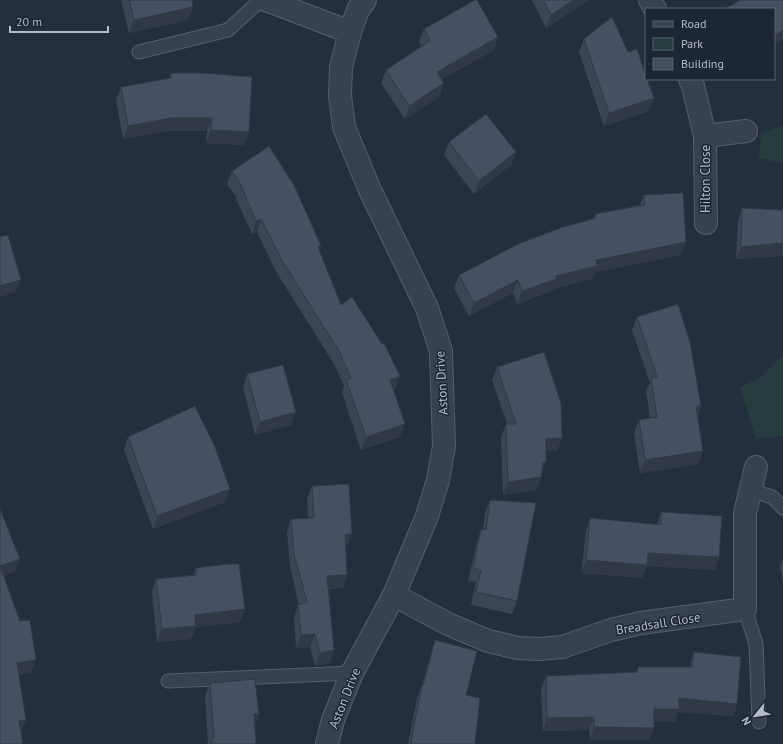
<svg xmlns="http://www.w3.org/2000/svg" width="783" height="744" viewBox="0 0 783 744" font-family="'PT Sans',sans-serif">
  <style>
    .green { fill: #263c3f }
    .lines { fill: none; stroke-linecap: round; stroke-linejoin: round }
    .service-casing { stroke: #565f6c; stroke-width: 15 }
    .minor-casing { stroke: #565f6c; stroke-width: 24 }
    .service { stroke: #38414e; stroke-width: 13 }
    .minor { stroke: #38414e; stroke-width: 22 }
    .wall { fill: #3b4654 }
    .shaded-wall { fill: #303945 }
    .building { fill: #455162; stroke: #303945 }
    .labels { text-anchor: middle; stroke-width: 3; stroke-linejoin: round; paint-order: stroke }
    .street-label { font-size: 13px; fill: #b4bcc9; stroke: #1d2633 }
  </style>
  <rect width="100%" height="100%" fill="#242f3e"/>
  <g class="green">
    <polygon points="783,126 783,163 759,158 761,133"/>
    <polygon points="783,357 783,436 756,439 740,387 760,378 776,361"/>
  </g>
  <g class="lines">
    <defs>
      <g id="service">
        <polyline points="139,52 228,30 261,0"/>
        <polyline points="750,490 772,497 783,508"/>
        <polyline points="745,609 756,644 759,722"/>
        <polyline points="168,681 352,673"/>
      </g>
      <g id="minor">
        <polyline points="266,0 350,32"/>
        <polyline points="650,0 655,9"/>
        <polyline points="690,79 693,86 705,136 706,223"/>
        <polyline points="705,136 746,131"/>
        <polyline points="394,595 448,624 488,641 518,648 539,649 562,647 611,630 641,623 745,609 745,513 756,467"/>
        <polyline points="327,744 333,720 352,673 394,595 427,516 438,480 444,446 441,351 427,308 369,188 344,127 340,96 341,67 350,32 358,10 365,0"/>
      </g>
    </defs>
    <use href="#service" class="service-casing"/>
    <use href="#minor" class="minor-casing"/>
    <use href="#service" class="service"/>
    <use href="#minor" class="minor"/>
  </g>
  <g class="wall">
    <polygon points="121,0 192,0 193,7 188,20 129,33"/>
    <polygon points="532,0 589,0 546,28"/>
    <polygon points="424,29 498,37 494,50 442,79 440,96 405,119 381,83 386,70 422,47 419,42"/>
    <polygon points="584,39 654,98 649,111 604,126 579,52"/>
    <polygon points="171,73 244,145 206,143 207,131 167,131 123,139 116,100 121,87 169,79"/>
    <polygon points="449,142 516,152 511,165 474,194 444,155"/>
    <polygon points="232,171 321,246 319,251 341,305 395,389 394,389 400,437 361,450 342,393 344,386 334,364 275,270 257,232 252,234 236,199 237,198 227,184"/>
    <polygon points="644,195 686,242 681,255 595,272 592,279 553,289 552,291 517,304 513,293 469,316 454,288 459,275 593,219 595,214 640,205"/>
    <polygon points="742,208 783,210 783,256 736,259 738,221"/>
    <polygon points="637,317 701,406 698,415 703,451 698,464 640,473 634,433 639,420 650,418 646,391 650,383 632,330"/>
    <polygon points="497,367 562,438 557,451 546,451 541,477 536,490 503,495 501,437 506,424 507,424 492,380"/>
    <polygon points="247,374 296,412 291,425 255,435 243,387"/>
    <polygon points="128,437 230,489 225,502 153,529 124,450"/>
    <polygon points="312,486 347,547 346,547 347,575 343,588 329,589 334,650 330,663 315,666 310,647 296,648 294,618 298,605 299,605 290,567 287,532 291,519 308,518 307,499"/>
    <polygon points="490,500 517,601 512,614 471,605 476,582 468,581 477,542 481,529 483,529 485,513"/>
    <polygon points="661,512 719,557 715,570 647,566 642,578 581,573 586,531 590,518 657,524"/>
    <polygon points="783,558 783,582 780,567"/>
    <polygon points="196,568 240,622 196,627 191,639 157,642 152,592 156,579 193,575"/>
    <polygon points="435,640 475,744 408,744 417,698 422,686 431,653"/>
    <polygon points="694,652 737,704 733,716 678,712 675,722 654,722 654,728 649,740 590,740 589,730 543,731 541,689 546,676 636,673 638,667 689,667"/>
    <polygon points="210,683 259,714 255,727 256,744 208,744 205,696"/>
  </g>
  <g class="shaded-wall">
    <polygon points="574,0 589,0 546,28 551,15"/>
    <polygon points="193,7 188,20 129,33 134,20"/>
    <polygon points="783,30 783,39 774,45 774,36"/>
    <polygon points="498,37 494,50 432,84 437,72"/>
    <polygon points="444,83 440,96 405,119 409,106"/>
    <polygon points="654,98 649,111 604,126 609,113"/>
    <polygon points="171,118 212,118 207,131 167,131 123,139 128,126"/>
    <polygon points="211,130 249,132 244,145 206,143"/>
    <polygon points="516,152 511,165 474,194 479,181"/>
    <polygon points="261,219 257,232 252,234 256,221"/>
    <polygon points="686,242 681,255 595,272 592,279 553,289 552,291 517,304 522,291 596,260"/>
    <polygon points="783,243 783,256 736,259 741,247"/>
    <polygon points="321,246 317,259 318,247"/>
    <polygon points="21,280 16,292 0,297 0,286"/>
    <polygon points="518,280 513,293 469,316 474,303"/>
    <polygon points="400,376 395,389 386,393 390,380"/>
    <polygon points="696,406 701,406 696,418"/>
    <polygon points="296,412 291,425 255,435 260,422"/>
    <polygon points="405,424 400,437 361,450 366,437"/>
    <polygon points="562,438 557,451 541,451 546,439"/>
    <polygon points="703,451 698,464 640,473 645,460"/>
    <polygon points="543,462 546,462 542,475"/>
    <polygon points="541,477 536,490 503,495 508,482"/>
    <polygon points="230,489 225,502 153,529 157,516"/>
    <polygon points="352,534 347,547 340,548 345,535"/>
    <polygon points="648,553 719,557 715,570 647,566 642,578 581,573 586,560"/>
    <polygon points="20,559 15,572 0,577 0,566"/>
    <polygon points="347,575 343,588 323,589 327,576"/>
    <polygon points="245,609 240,622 196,627 191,639 157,642 162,629 195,615"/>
    <polygon points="315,634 310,647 296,648 301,635"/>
    <polygon points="334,650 330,663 315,666 320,653"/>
    <polygon points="36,660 31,673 12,676 17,663"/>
    <polygon points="679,698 737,704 733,716 678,712 675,722 649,722 654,709"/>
    <polygon points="254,714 259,714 255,727"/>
    <polygon points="594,717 589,730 543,731 547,718"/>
    <polygon points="26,720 21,733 19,721"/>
    <polygon points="594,727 654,728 649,740 590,740"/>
  </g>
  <g class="building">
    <polygon points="129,0 192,0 193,7 134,20"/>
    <polygon points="475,0 477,0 498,37 437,72 444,83 409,106 386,70 430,41 424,29"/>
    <polygon points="543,0 574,0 551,15"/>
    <polygon points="740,0 783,0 783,30 774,36 774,9 723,9 734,4"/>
    <polygon points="612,17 628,52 637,49 646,76 646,79 647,79 654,98 609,113 584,39"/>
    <polygon points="171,73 204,73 252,77 249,132 211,130 212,118 171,118 128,126 121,87 171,78"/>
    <polygon points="486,114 516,152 479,181 449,142"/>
    <polygon points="269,146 295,187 321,246 318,247 341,305 352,297 382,344 384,343 400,376 390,380 405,424 366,437 346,380 351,378 339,351 280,257 261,219 256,221 241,186 242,186 232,171"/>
    <polygon points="683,193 686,242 596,260 597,266 556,276 557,279 522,291 518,280 474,303 459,275 518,244 560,228 596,218 595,214 645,205 644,195"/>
    <polygon points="742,208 783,210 783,243 741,247"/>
    <polygon points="8,235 21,280 0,286 0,237"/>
    <polygon points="678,304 690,342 701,406 696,406 703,451 645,460 639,420 657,417 651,378 657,377 637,317"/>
    <polygon points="544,352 561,403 562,438 546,439 546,462 543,462 541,477 508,482 506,424 516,424 497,367"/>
    <polygon points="283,365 296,412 260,422 247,374"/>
    <polygon points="195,406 215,447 230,489 157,516 128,437"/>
    <polygon points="349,484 352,534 345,535 347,575 327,576 334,650 320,653 315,634 301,635 298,605 307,602 294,554 291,519 314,518 312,486"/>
    <polygon points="490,500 536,503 517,601 476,592 481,570 473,568 481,529 486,530"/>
    <polygon points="0,509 20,559 0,566"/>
    <polygon points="661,512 722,516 719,557 648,553 647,565 586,560 590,518 661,525"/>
    <polygon points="227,564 239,564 245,609 195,615 196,626 162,629 156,579 196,575 196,568"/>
    <polygon points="0,566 20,621 30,620 36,660 17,663 26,720 19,721 23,744 0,744"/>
    <polygon points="435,640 477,651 466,695 480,698 475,744 411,744 413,731 422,685 423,686"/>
    <polygon points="694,652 741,657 737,704 679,698 679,709 654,709 654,728 594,727 594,717 547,718 546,676 638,672 638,667 692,667"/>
    <polygon points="255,679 259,714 254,714 256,744 212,744 212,738 214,738 210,683"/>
  </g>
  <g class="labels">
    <g class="street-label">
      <text transform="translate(705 179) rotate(-90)" y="5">Hilton Close</text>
      <text transform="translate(441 383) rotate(-93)" y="5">Aston Drive</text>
      <text transform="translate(658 623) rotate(-9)" y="5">Breadsall Close</text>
      <text transform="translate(344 698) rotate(-68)" y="5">Aston Drive</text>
    </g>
  </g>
  <rect x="645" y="8" width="130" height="72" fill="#1d2633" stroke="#59626f"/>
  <rect x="653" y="21" width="20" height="6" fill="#38414e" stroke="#59626f"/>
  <text x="681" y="28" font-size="12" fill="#b4bcc9">Road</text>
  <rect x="653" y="38" width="20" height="12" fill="#263c3f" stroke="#59626f"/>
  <text x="681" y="48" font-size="12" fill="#b4bcc9">Park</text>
  <rect x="653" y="58" width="20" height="12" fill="#455162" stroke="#59626f"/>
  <text x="681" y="68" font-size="12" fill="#b4bcc9">Building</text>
  <g transform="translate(755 716) rotate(240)" stroke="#1d2633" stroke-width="3" paint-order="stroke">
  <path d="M0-3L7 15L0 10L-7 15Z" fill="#b4bcc9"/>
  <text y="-6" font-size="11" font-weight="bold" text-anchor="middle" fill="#b4bcc9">N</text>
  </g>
  <path d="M10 26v6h98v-6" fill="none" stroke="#b4bcc9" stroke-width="2"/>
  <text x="16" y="26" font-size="12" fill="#b4bcc9" stroke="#1d2633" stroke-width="3" paint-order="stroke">20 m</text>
</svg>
